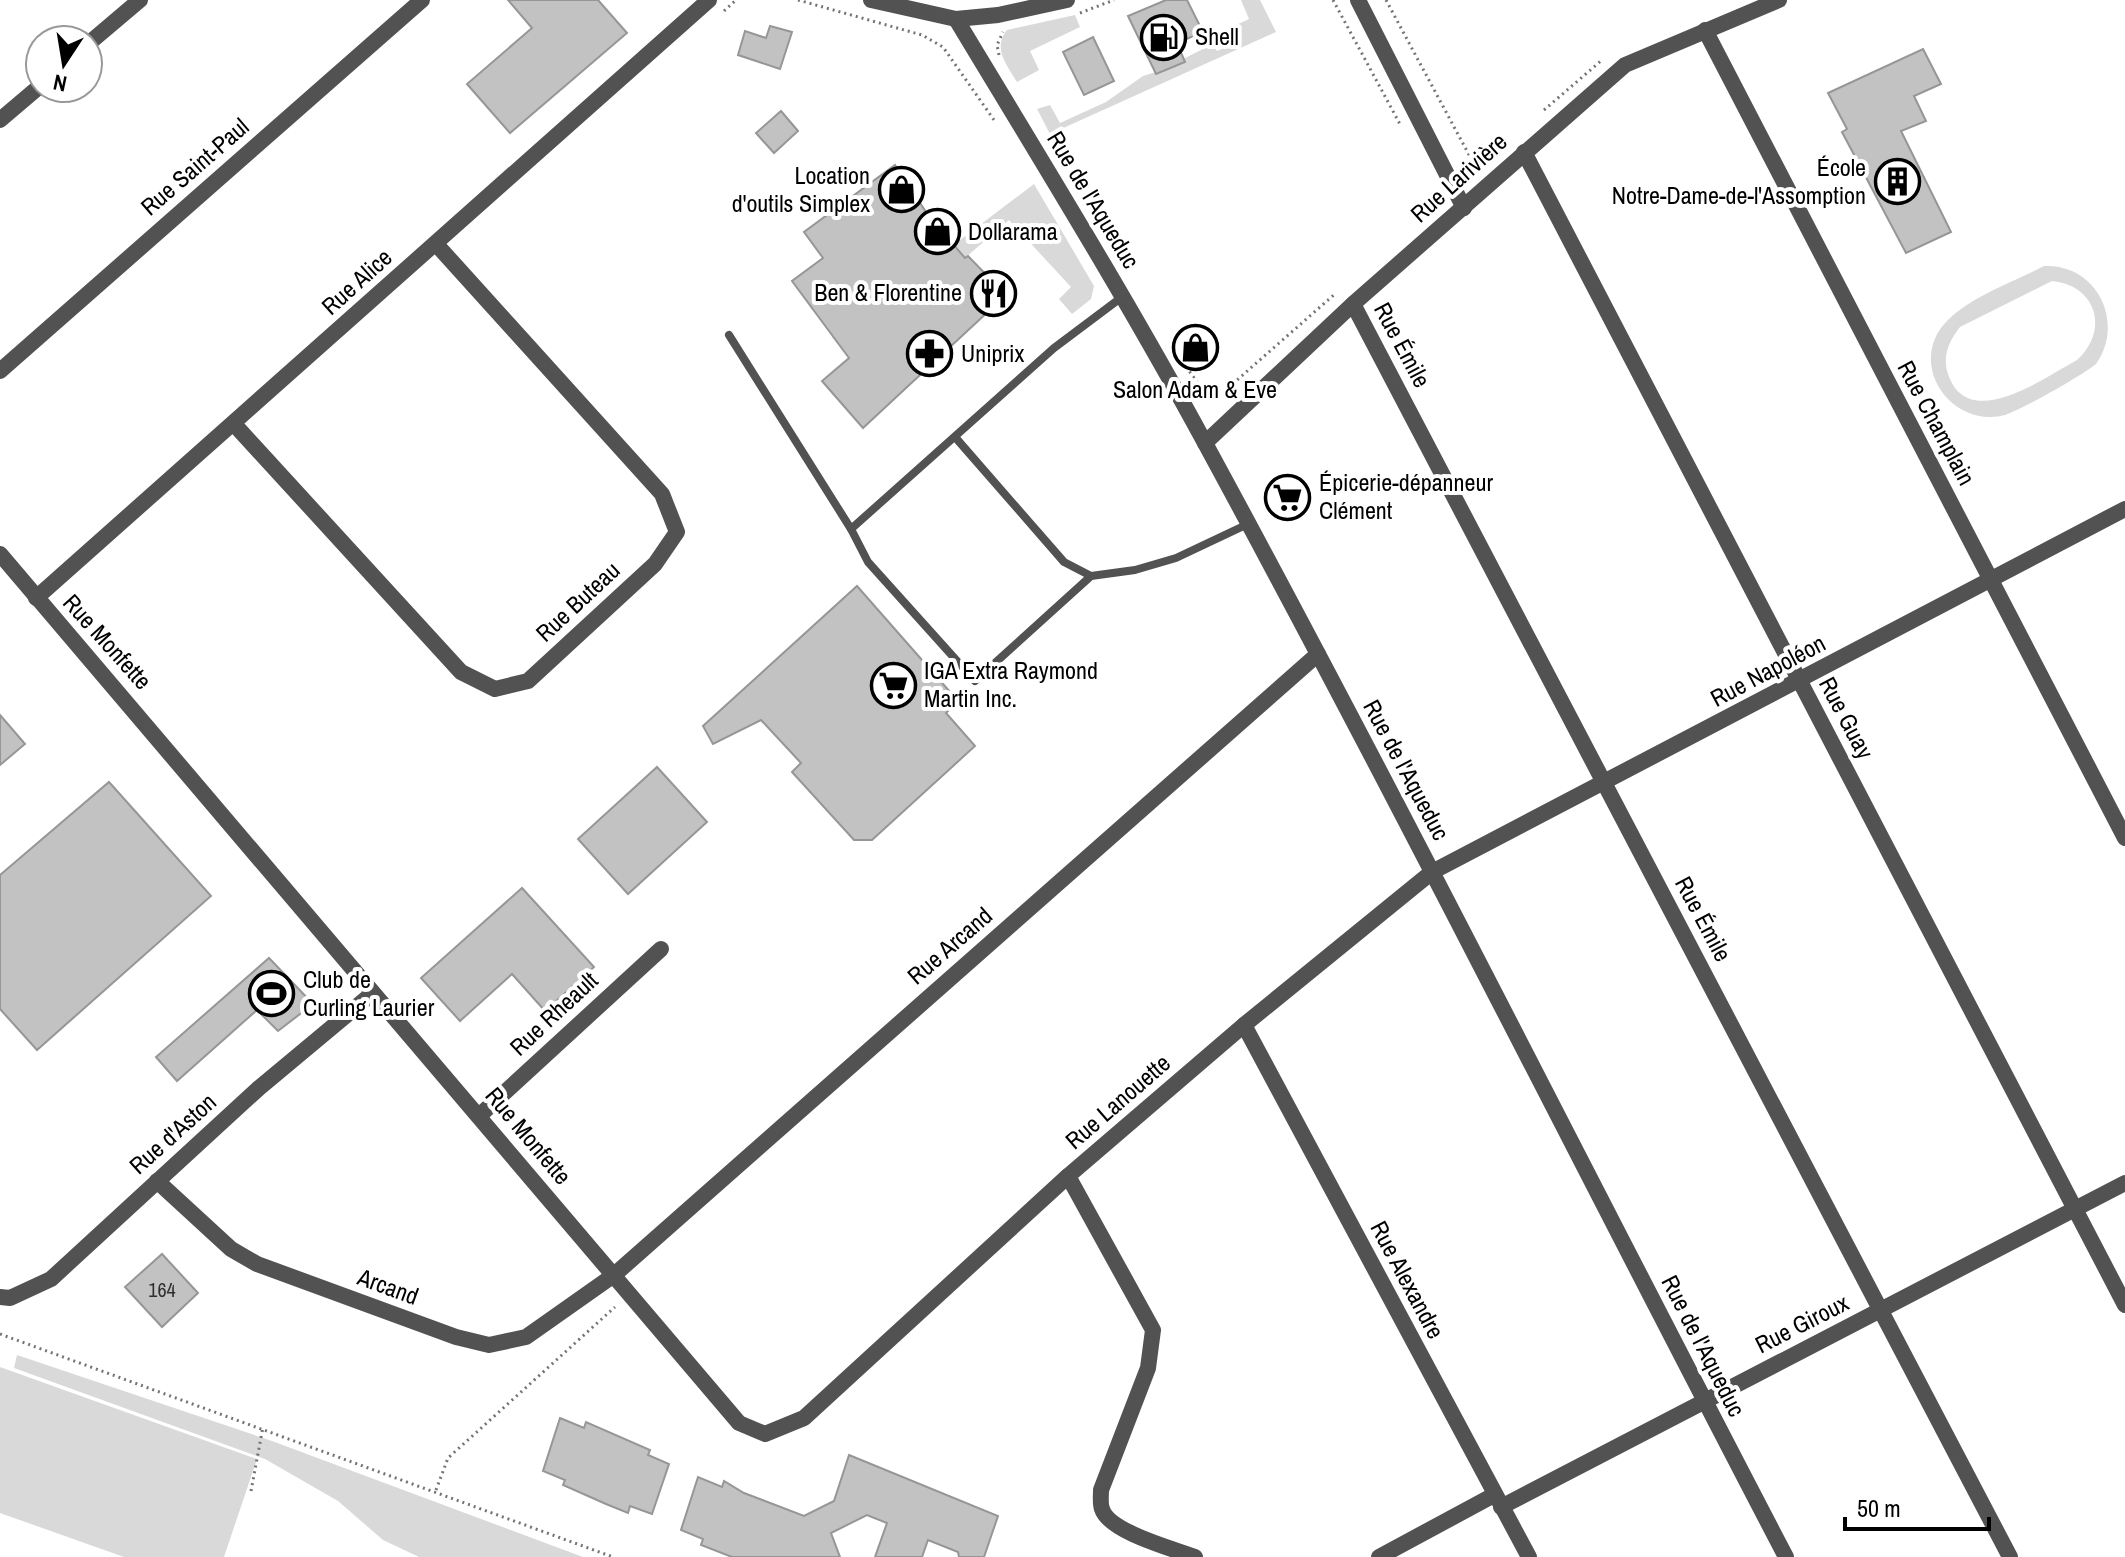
<svg xmlns="http://www.w3.org/2000/svg" width="2125" height="1557" viewBox="0 0 2125 1557" font-family="'Archivo Narrow',sans-serif">
  <style>
    .green { fill: #d9d9d9; fill-rule: evenodd }
    .building { fill: #c2c2c2; stroke: #969696; stroke-width: 2 }
    .lines { fill: none; stroke-linecap: round; stroke-linejoin: round }
    .path { stroke: #747474; stroke-width: 3; stroke-dasharray: 2 4; stroke-linecap: butt }
    .service { stroke: #525252; stroke-width: 8 }
    .minor { stroke: #525252; stroke-width: 16 }
    .tertiary { stroke: #525252; stroke-width: 16 }
    .labels { text-anchor: middle; stroke-width: 8; stroke-linejoin: round; paint-order: stroke }
    .number-label { font-size: 20px; fill: #303030 }
    .poi-label { font-size: 24px; fill: #000; stroke: #fff; text-anchor: start }
    .street-label { font-size: 24px; fill: #000; stroke: #fff }
  </style>
  <rect width="100%" height="100%" fill="#fff"/>
  <g class="green">
    <polygon points="1241,0 1260,0 1276,32 1050,134 1037,109 1050,105 1060,123 1106,102 1143,76 1184,63 1183,59 1213,44 1217,51 1241,40 1234,26 1249,19"/>
    <path d="M1075,15L1080,27L1030,51L1039,70L1017,82C1007,65 992,48 1007,30Z"/>
    <polygon points="1034,184 1094,286 1091,299 1072,314 1059,299 1071,287 1009,220 849,358 832,337"/>
    <path d="M2044,266C2098,264 2125,323 2096,364C2083,375 2021,410 2005,415C1950,429 1905,362 1948,320C1972,296 2014,282 2044,266ZM2052,281C2096,285 2110,330 2077,360C2045,377 1968,434 1948,374C1942,356 1949,341 1960,327Z"/>
    <polygon points="17,1355 272,1441 583,1557 419,1557 383,1540 338,1501 265,1459 14,1368"/>
    <polygon points="0,1367 257,1459 224,1557 124,1557 0,1513"/>
  </g>
  <g class="building">
    <polygon points="508,0 598,0 627,33 510,133 467,84 532,28"/>
    <polygon points="1166,0 1187,0 1203,32 1177,43 1185,62 1156,74 1128,16"/>
    <polygon points="770,26 792,32 780,69 738,55 745,31 766,38"/>
    <polygon points="1093,37 1114,81 1084,95 1063,52"/>
    <polygon points="1923,49 1941,84 1914,96 1926,121 1901,131 1951,232 1906,253 1842,132 1847,129 1828,93"/>
    <polygon points="781,111 798,131 774,153 756,133"/>
    <polygon points="895,165 928,215 965,258 968,256 1006,295 863,428 822,381 849,358 792,281 823,258 804,232"/>
    <polygon points="857,586 958,701 946,713 975,746 872,840 854,840 792,772 801,763 761,720 713,744 703,726"/>
    <polygon points="0,715 25,744 0,765"/>
    <polygon points="657,767 707,822 628,894 578,839"/>
    <polygon points="109,782 211,896 37,1050 0,1009 0,875"/>
    <polygon points="522,888 594,967 545,1011 512,974 460,1021 421,978"/>
    <polygon points="269,958 313,1004 278,1031 257,1010 177,1081 156,1057"/>
    <polygon points="162,1254 198,1293 162,1327 125,1287"/>
    <polygon points="560,1418 584,1428 586,1422 650,1450 648,1455 669,1464 652,1514 630,1506 628,1513 606,1504 563,1485 565,1480 543,1471"/>
    <polygon points="849,1455 998,1516 984,1557 959,1557 958,1552 928,1540 922,1557 875,1557 887,1523 867,1515 831,1533 840,1557 732,1557 701,1545 703,1539 681,1530 698,1477 722,1487 724,1481 744,1493 804,1516 834,1501"/>
  </g>
  <g class="lines">
    <g class="path">
      <polyline points="798,0 922,35 943,47 994,120"/>
      <polyline points="1333,0 1401,126"/>
      <polyline points="1386,0 1475,166 1482,166"/>
      <polyline points="724,11 736,0"/>
      <polyline points="1080,13 1114,0"/>
      <polyline points="999,55 997,45 1003,32"/>
      <polyline points="1544,110 1602,60"/>
      <polyline points="1179,357 1207,396"/>
      <polyline points="1207,396 1220,395 1336,293"/>
      <polyline points="0,1334 613,1557"/>
      <polyline points="436,1490 448,1458 615,1307"/>
      <polyline points="251,1491 263,1427"/>
    </g>
    <g class="service">
      <polyline points="729,335 851,529 1054,348 1122,297"/>
      <polyline points="955,437 1064,562 1091,576"/>
      <polyline points="851,529 868,562 975,681 1091,576 1135,570 1176,558 1248,524"/>
    </g>
    <g class="minor">
      <polyline points="1358,0 1464,208"/>
      <path d="M956,19C1041,160 1127,299 1205,443C1405,811 1592,1186 1786,1557"/>
      <polyline points="1705,30 2125,838"/>
      <polyline points="88,44 140,0"/>
      <polyline points="0,120 40,86"/>
      <polyline points="1524,152 2125,1305"/>
      <polyline points="1353,304 2010,1557"/>
      <polyline points="0,371 422,0"/>
      <polyline points="234,424 461,672 495,689 528,681 655,564 677,532 662,494 436,244"/>
      <polyline points="1205,443 1353,304 1625,65 1779,0"/>
      <polyline points="0,554 739,1423 765,1434 804,1418 1068,1176 1244,1025 1432,872 2125,509"/>
      <polyline points="36,598 709,0"/>
      <polyline points="1244,1025 1529,1557"/>
      <polyline points="479,1116 661,949"/>
      <path d="M1068,1176L1153,1330L1148,1368L1101,1490C1101,1495 1100,1504 1102,1509C1109,1532 1174,1549 1195,1557"/>
      <polyline points="157,1181 231,1249 257,1264 456,1337 489,1345 526,1337 614,1275 1318,654"/>
      <polyline points="0,1297 10,1298 51,1279 259,1088 373,993"/>
      <polyline points="1501,1507 2125,1183"/>
      <polyline points="1379,1557 1494,1495"/>
    </g>
    <polyline class="tertiary" points="871,0 956,19 998,15 1067,0"/>
  </g>
  <defs>
    <symbol id="fuel-ring" viewBox="-11 -11 22 22"><circle r="9.5" fill="#fff" stroke="#000" stroke-width="1.5"/><path d="M-5.5-6h7V0h2V4h1.3V-2.5L3-4.5l.8-.8L6-3V5H2.5V1h-1V6h-7ZM-4.2-4.7v3.2H.2V-4.7Z" fill="#000"/></symbol>
    <symbol id="building-ring" viewBox="-11 -11 22 22"><circle r="9.5" fill="#fff" stroke="#000" stroke-width="1.5"/><path d="M-4-6H4V6H1V3H-1V6H-4ZM-2.5-4.3h1.7v1.8h-1.7ZM.8-4.3h1.7v1.8H.8ZM-2.5-1h1.7V.8h-1.7ZM.8-1h1.7V.8H.8Z" fill="#000"/></symbol>
    <symbol id="shop-ring" viewBox="-11 -11 22 22"><circle r="9.5" fill="#fff" stroke="#000" stroke-width="1.5"/><path d="M-5-2.5h2.3a2.7 3.5 0 0 1 5.4 0H5L5.5 6h-11ZM-1.5-2.5h3a1.5 2.3 0 0 0-3 0Z" fill="#000"/></symbol>
    <symbol id="restaurant-ring" viewBox="-11 -11 22 22"><circle r="9.5" fill="#fff" stroke="#000" stroke-width="1.5"/><path d="M-5-6h1v4h1v-4h1v4h1v-4h1v5L-1.5 .5V6h-2V.5L-5-1ZM5-6V6H3V1.5H1.5Q1.5-4 5-6Z" fill="#000"/></symbol>
    <symbol id="pharmacy-ring" viewBox="-11 -11 22 22"><circle r="9.5" fill="#fff" stroke="#000" stroke-width="1.5"/><path d="M-2-6h4v4h4v4h-4v4h-4v-4h-4v-4h4Z" fill="#000"/></symbol>
    <symbol id="supermarket-ring" viewBox="-11 -11 22 22"><circle r="9.5" fill="#fff" stroke="#000" stroke-width="1.5"/><path d="M-6-5.5h2.5l.6 2H6L4.5 2H-2.5L-4.4-4H-6ZM-1.5 3.2a1.3 1.3 0 1 0 .1 0ZM3 3.2a1.3 1.3 0 1 0 .1 0Z" fill="#000"/></symbol>
    <symbol id="stadium-ring" viewBox="-11 -11 22 22"><circle r="9.5" fill="#fff" stroke="#000" stroke-width="1.5"/><path d="M0-5a6.5 5 0 1 0 0 10a6.5 5 0 1 0 0-10ZM-3.5-1.8h7v3.6h-7Z" fill="#000"/></symbol>
  </defs>
  <g fill-rule="evenodd">
    <use href="#fuel-ring" x="1138" y="12" width="51" height="51"/>
    <use href="#building-ring" x="1872" y="156" width="51" height="51"/>
    <use href="#shop-ring" x="876" y="164" width="51" height="51"/>
    <use href="#shop-ring" x="912" y="206" width="51" height="51"/>
    <use href="#restaurant-ring" x="968" y="268" width="51" height="51"/>
    <use href="#shop-ring" x="1170" y="322" width="51" height="51"/>
    <use href="#pharmacy-ring" x="904" y="328" width="51" height="51"/>
    <use href="#supermarket-ring" x="1262" y="472" width="51" height="51"/>
    <use href="#supermarket-ring" x="868" y="660" width="51" height="51"/>
    <use href="#stadium-ring" x="246" y="968" width="51" height="51"/>
  </g>
  <g class="labels">
    <g class="number-label">
      <text x="162" y="1297">164</text>
    </g>
    <g class="poi-label">
      <text x="1195" y="45">Shell</text>
      <text x="1866" y="176" text-anchor="end">École<tspan x="1866" dy="28">Notre-Dame-de-l'Assomption</tspan></text>
      <text x="870" y="184" text-anchor="end">Location<tspan x="870" dy="28">d'outils Simplex</tspan></text>
      <text x="968" y="240">Dollarama</text>
      <text x="962" y="301" text-anchor="end">Ben &amp; Florentine</text>
      <text x="961" y="362">Uniprix</text>
      <text x="1195" y="398" text-anchor="middle">Salon Adam &amp; Eve</text>
      <text x="1319" y="491">Épicerie-dépanneur<tspan x="1319" dy="28">Clément</tspan></text>
      <text x="924" y="679">IGA Extra Raymond<tspan x="924" dy="28">Martin Inc.</tspan></text>
      <text x="303" y="988">Club de<tspan x="303" dy="28">Curling Laurier</tspan></text>
    </g>
    <g class="street-label">
      <text transform="translate(195 167) rotate(-41)" y="8">Rue Saint-Paul</text>
      <text transform="translate(1459 178) rotate(-42)" y="8">Rue Larivière</text>
      <text transform="translate(1093 200) rotate(59)" y="8">Rue de l'Aqueduc</text>
      <text transform="translate(357 282) rotate(-42)" y="8">Rue Alice</text>
      <text transform="translate(1402 345) rotate(62)" y="8">Rue Émile</text>
      <text transform="translate(1936 423) rotate(62)" y="8">Rue Champlain</text>
      <text transform="translate(578 602) rotate(-43)" y="8">Rue Buteau</text>
      <text transform="translate(107 642) rotate(48)" y="8">Rue Monfette</text>
      <text transform="translate(1768 671) rotate(-28)" y="8">Rue Napoléon</text>
      <text transform="translate(1846 718) rotate(62)" y="8">Rue Guay</text>
      <text transform="translate(1406 770) rotate(62)" y="8">Rue de l'Aqueduc</text>
      <text transform="translate(1703 919) rotate(62)" y="8">Rue Émile</text>
      <text transform="translate(950 946) rotate(-41)" y="8">Rue Arcand</text>
      <text transform="translate(554 1014) rotate(-43)" y="8">Rue Rheault</text>
      <text transform="translate(1118 1102) rotate(-41)" y="8">Rue Lanouette</text>
      <text transform="translate(173 1134) rotate(-42)" y="8">Rue d'Aston</text>
      <text transform="translate(528 1136) rotate(50)" y="8">Rue Monfette</text>
      <text transform="translate(1407 1280) rotate(62)" y="8">Rue Alexandre</text>
      <text transform="translate(388 1287) rotate(20)" y="8">Arcand</text>
      <text transform="translate(1802 1324) rotate(-27)" y="8">Rue Giroux</text>
      <text transform="translate(1703 1346) rotate(63)" y="8">Rue de l'Aqueduc</text>
    </g>
  </g>
  <g transform="translate(64 64) rotate(192)"><circle r="38" fill="#ffffff" stroke="#999999" stroke-width="2"/>
  <path d="M0-6L14 30L0 20L-14 30Z" fill="#000000"/>
  <text y="-12" font-size="22" font-weight="bold" text-anchor="middle" fill="#000000">N</text>
  </g>
  <path d="M1845 1517v12h144v-12" fill="none" stroke="#000000" stroke-width="4"/>
  <text x="1857" y="1517" font-size="24" fill="#000000" stroke="#ffffff" stroke-width="6" paint-order="stroke">50 m</text>
</svg>
